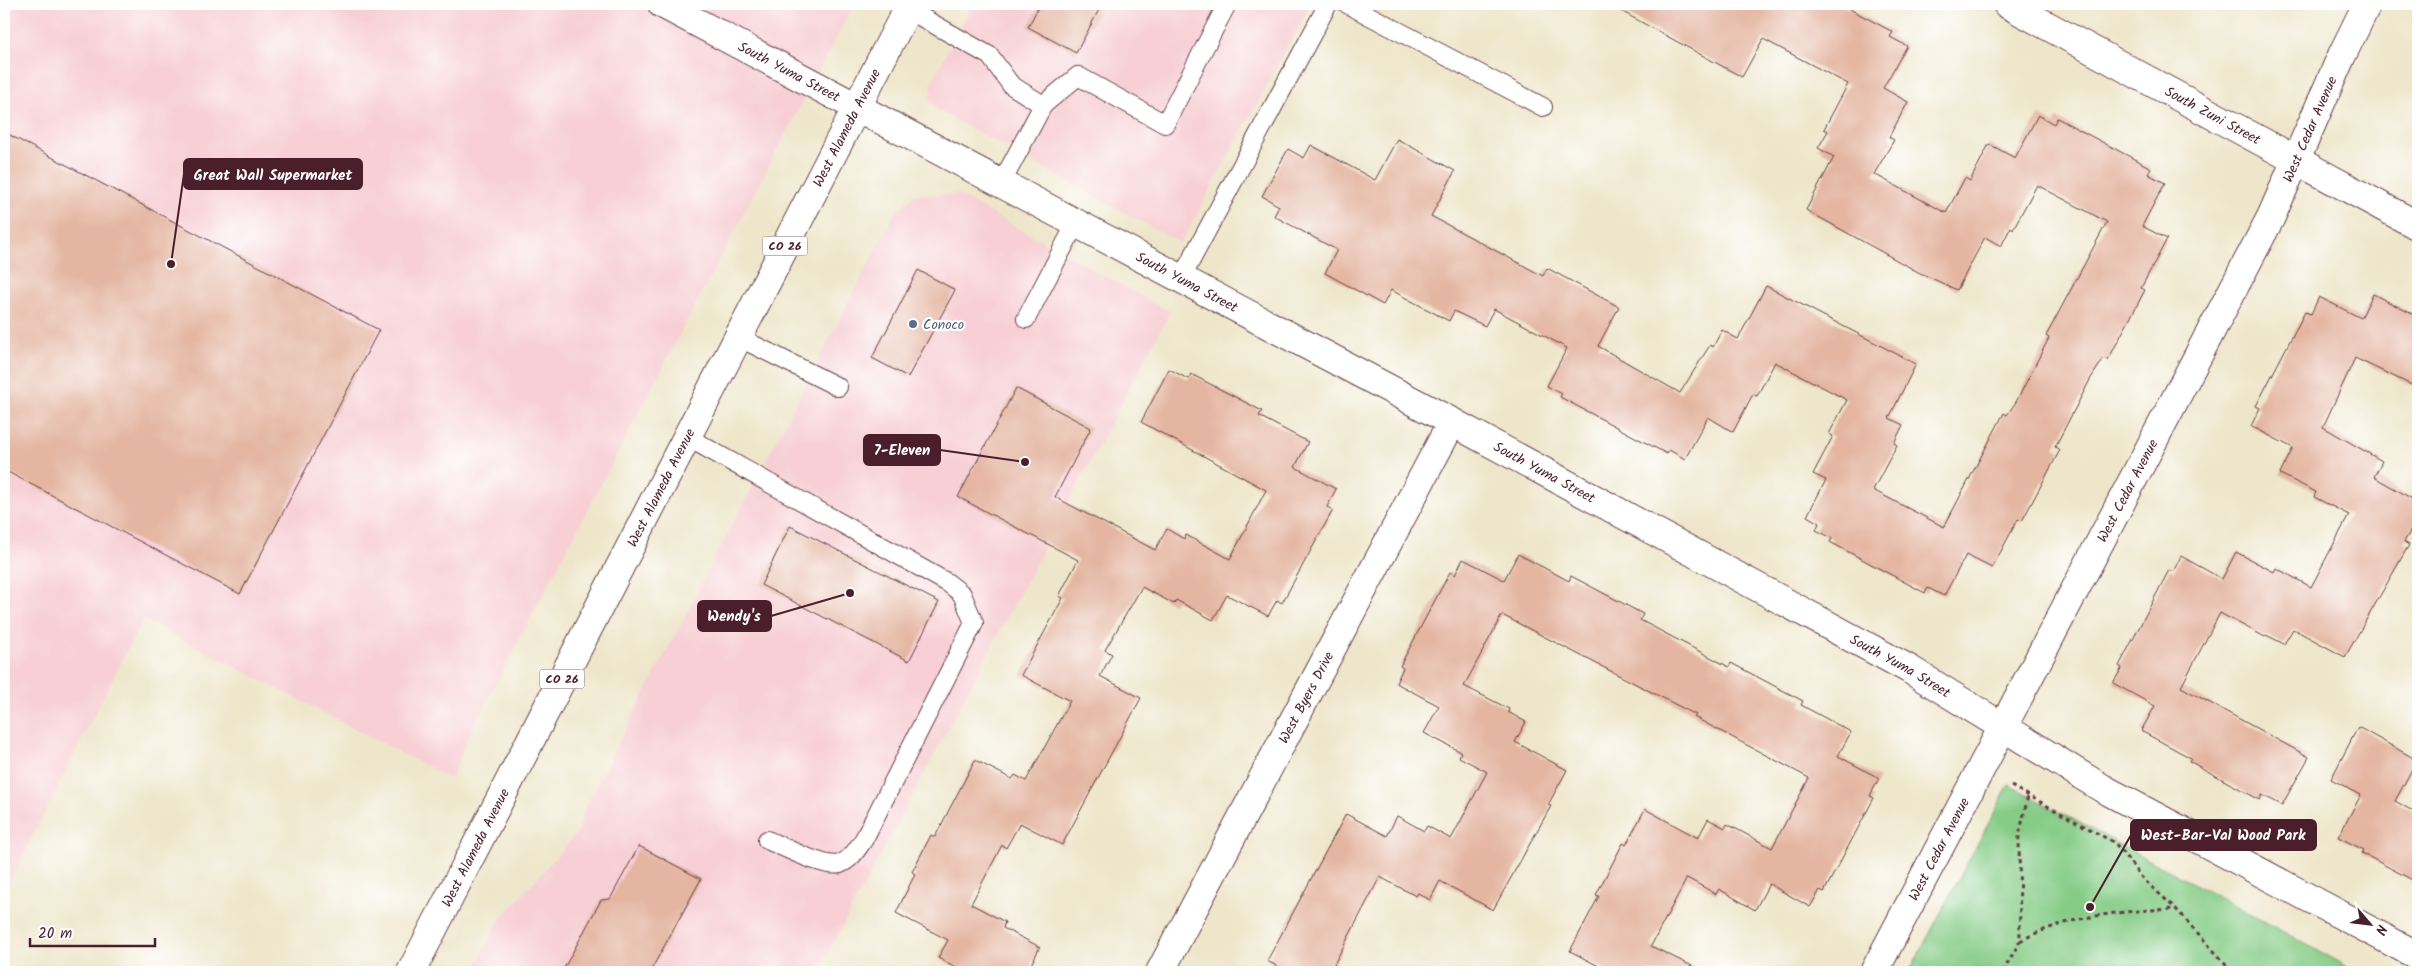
<svg xmlns="http://www.w3.org/2000/svg" width="2422" height="976" viewBox="0 0 2422 976" font-family="Kalam,sans-serif">
  <style>
    .built { fill: #f7cfd4 }
    .green { fill: #86cc87; stroke: #687659 }
    .building { fill: #e4b5a1 }
    .lines { fill: none; stroke-linecap: round; stroke-linejoin: round }
    .service-casing { stroke: #633d43; stroke-width: 20 }
    .minor-casing { stroke: #633d43; stroke-width: 30 }
    .primary-casing { stroke: #633d43; stroke-width: 30 }
    .path { stroke: #633d43; stroke-width: 3; stroke-dasharray: 4 4; stroke-linecap: butt }
    .service { stroke: #fff; stroke-width: 18 }
    .minor { stroke: #fff; stroke-width: 28 }
    .primary { stroke: #fff; stroke-width: 28 }
    .service-dot { fill: #5c6f8a; stroke: #fff; stroke-width: 2 }
    .labels { text-anchor: middle; stroke-width: 4.5; stroke-linejoin: round; paint-order: stroke }
    .shield { fill: #fff; stroke: #80626b; stroke-width: 1 }
    .shield-label { font-size: 12px; font-weight: bold; fill: #4a1f2b }
    .street-label { font-size: 14px; fill: #4a1f2b; stroke: #fff }
    .service-label { font-size: 14px; fill: #4e5e75; stroke: #fff; text-anchor: start }
    .leader { fill: none; stroke: #4a1f2b; stroke-width: 2 }
    .callout-dot { fill: #4a1f2b; stroke: #fff; stroke-width: 2 }
    .callout { fill: #4a1f2b; stroke: #4a1f2b; stroke-width: 2 }
    .callout-label { font-size: 15px; text-anchor: middle; font-weight: bold; fill: #fff }
  </style>
  <rect width="100%" height="100%" fill="#fff"/>
  <filter id="ink" filterUnits="userSpaceOnUse"><feTurbulence type="fractalNoise" baseFrequency=".02" numOctaves="2"/><feDisplacementMap in="SourceGraphic" scale="10" xChannelSelector="R" yChannelSelector="G"/><feConvolveMatrix kernelMatrix="1 2 1 2 8 2 1 2 1" color-interpolation-filters="sRGB"/></filter>
  <filter id="wash" filterUnits="userSpaceOnUse"><feTurbulence type="fractalNoise" baseFrequency=".0096" numOctaves="4" result="noise"/><feDisplacementMap in="SourceGraphic" scale="20" xChannelSelector="R" yChannelSelector="G"/><feGaussianBlur stdDeviation="1.12" result="paint"/><feColorMatrix in="noise" values="0 0 0 0 0 0 0 0 0 0 0 0 0 0 0 0 0 1.4 0 .05"/><feComposite in="paint" operator="in"/></filter>
  <g filter="url(#wash)">
    <rect width="100%" height="100%" fill="#eee6ca"/>
    <g class="built">
      <polygon points="4,4 854,4 469,735 451,779 143,619 4,893"/>
      <polygon points="973,4 1311,4 1181,243 937,110 930,101 932,80"/>
      <polygon points="957,194 1170,312 818,972 473,972 499,921 578,832 583,812 895,213 915,195"/>
    </g>
    <polygon class="green" points="2009,785 2358,972 1909,972"/>
    <g id="blocks">
      <g class="building">
        <polygon points="1040,4 1102,4 1076,53 1028,27"/>
        <polygon points="1608,4 1840,4 1893,32 1890,37 1907,46 1883,88 1908,102 1889,137 1894,140 1874,174 1946,213 1965,178 1970,181 1989,144 2015,158 2038,115 2054,124 2057,118 2151,168 2148,174 2165,183 2142,226 2167,239 2141,288 2145,290 2108,360 2104,358 2091,378 2055,447 2060,450 2022,521 2018,519 1992,568 1966,555 1944,596 1928,588 1925,593 1830,542 1832,538 1816,530 1819,523 1807,516 1826,480 1813,474 1833,436 1829,434 1847,400 1775,362 1757,396 1753,394 1733,432 1708,417 1685,459 1669,450 1667,454 1560,397 1562,394 1547,386 1567,348 1494,309 1485,326 1454,311 1449,321 1391,290 1383,305 1325,273 1337,250 1274,216 1279,206 1262,196 1288,149 1304,158 1311,145 1375,180 1397,139 1455,171 1431,216 1543,276 1547,268 1619,307 1598,346 1680,393 1710,345 1713,347 1722,330 1738,339 1766,286 1916,364 1889,418 1903,425 1894,443 1897,445 1873,490 1944,527 2004,413 2007,415 2016,402 2049,338 2046,336 2107,222 2037,185 2013,229 2011,227 2001,246 1985,237 1957,290 1918,272 1806,210 1834,157 1818,148 1828,131 1824,129 1848,84 1763,39 1742,77"/>
        <polygon points="4,132 379,330 240,594 4,470"/>
        <polygon points="918,270 955,290 908,377 872,358"/>
        <polygon points="2373,294 2418,317 2418,388 2355,358 2323,427 2382,461 2374,477 2418,502 2418,518 2404,542 2409,545 2345,657 2293,629 2284,644 2266,635 2265,637 2220,613 2181,687 2309,757 2282,805 2262,795 2260,800 2189,761 2191,758 2141,731 2155,706 2113,683 2122,668 2119,666 2169,570 2173,572 2181,556 2222,579 2236,552 2274,572 2276,568 2311,587 2349,515 2314,497 2316,492 2280,474 2293,448 2251,426 2260,408 2256,406 2305,312 2311,314 2319,297 2361,318"/>
        <polygon points="1169,369 1188,379 1191,374 1262,411 1259,416 1308,442 1295,467 1336,489 1327,507 1333,510 1282,603 1277,600 1268,616 1227,595 1213,620 1176,600 1174,604 1142,587 1105,650 1112,654 1100,676 1141,698 1062,845 1020,823 1006,848 1002,845 971,904 1005,922 1003,928 1040,947 1027,972 966,972 938,958 948,940 896,913 915,874 912,872 931,835 935,837 975,760 1012,779 1015,775 1026,781 1070,701 1021,675 1063,598 1059,596 1078,560 958,497 1016,388 1091,428 1055,497 1155,550 1167,529 1184,539 1186,535 1230,559 1266,490 1141,422"/>
        <polygon points="790,526 939,602 909,661 761,585"/>
        <polygon points="1518,554 1569,581 1571,576 1643,614 1640,620 1729,667 1731,663 1803,701 1801,705 1851,732 1838,756 1879,778 1870,796 1874,798 1824,892 1820,890 1810,907 1769,884 1755,910 1719,889 1716,894 1687,878 1651,946 1704,972 1610,972 1570,951 1599,896 1596,895 1623,843 1626,845 1645,809 1698,838 1708,819 1725,828 1727,824 1772,848 1809,778 1694,717 1696,715 1502,615 1464,686 1509,709 1508,712 1526,722 1515,742 1567,770 1548,805 1551,806 1493,910 1440,881 1430,900 1418,893 1416,896 1380,877 1330,972 1289,972 1267,961 1346,814 1387,836 1397,816 1424,831 1427,826 1451,839 1487,772 1459,757 1461,752 1424,733 1439,706 1396,683 1403,668 1400,666 1450,572 1455,575 1463,559 1504,580"/>
        <polygon points="2358,727 2417,760 2395,801 2418,814 2418,883 2362,853 2364,850 2338,837 2361,795 2331,779"/>
        <polygon points="639,846 701,879 650,972 562,972 601,900 610,899"/>
      </g>
    </g>
  </g>
  <g filter="url(#ink)">
    <use href="#blocks" fill-opacity="0" stroke="#633d43" stroke-width="1"/>
    <g class="lines">
      <defs>
        <g id="service">
          <polyline points="1347,4 1543,107"/>
          <polyline points="907,9 990,56 1011,85 1043,105 1001,184"/>
          <polyline points="1043,105 1078,76 1165,124 1227,4"/>
          <polyline points="1181,279 1328,4"/>
          <polyline points="1026,319 1076,223"/>
          <polyline points="738,337 838,387"/>
          <path d="M687,437L948,583L962,594L974,623L864,839C857,849 852,859 840,864C826,869 782,846 767,840"/>
        </g>
        <g id="minor">
          <path id="s1" d="M662,4L1452,422L1909,669L2102,788L2418,956"/>
          <path id="s2" d="M2007,4L2418,226"/>
          <path id="s3" d="M1160,972L1452,422"/>
          <path id="s4" d="M1874,972L2271,217L2342,55L2367,4"/>
        </g>
        <g id="primary">
          <path id="s5" d="M411,972L910,4"/>
        </g>
      </defs>
      <use href="#service" class="service-casing"/>
      <use href="#minor" class="minor-casing"/>
      <use href="#primary" class="primary-casing"/>
      <g class="path">
        <polyline points="2011,786 2115,843 2143,879 2176,909 2233,972"/>
        <path d="M2020,941C2069,915 2121,911 2175,909"/>
        <polyline points="2003,972 2020,941 2019,836 2028,796"/>
      </g>
      <use href="#service" class="service"/>
      <use href="#minor" class="minor"/>
      <use href="#primary" class="primary"/>
    </g>
  </g>
  <circle class="service-dot" cx="913" cy="324" r="5"/>
  <g class="labels">
    <g class="shield">
      <rect x="762.5" y="236.5" width="45" height="19" rx="4"/>
      <rect x="539.5" y="669.5" width="45" height="19" rx="4"/>
    </g>
    <g class="shield-label">
      <text x="785" y="250">CO 26</text>
      <text x="562" y="683">CO 26</text>
    </g>
    <g class="street-label">
      <text dy="5" stroke="none"><textPath href="#s1" startOffset="144">South Yuma Street</textPath></text>
      <text dy="5" stroke="none"><textPath href="#s2" startOffset="234">South Zuni Street</textPath></text>
      <text dy="5" stroke="none"><textPath href="#s5" startOffset="950">West Alameda Avenue</textPath></text>
      <text dy="5" stroke="none"><textPath href="#s4" startOffset="949">West Cedar Avenue</textPath></text>
      <text dy="5" stroke="none"><textPath href="#s1" startOffset="594">South Yuma Street</textPath></text>
      <text dy="5" stroke="none"><textPath href="#s1" startOffset="999">South Yuma Street</textPath></text>
      <text dy="5" stroke="none"><textPath href="#s5" startOffset="545">West Alameda Avenue</textPath></text>
      <text dy="5" stroke="none"><textPath href="#s4" startOffset="544">West Cedar Avenue</textPath></text>
      <text dy="5" stroke="none"><textPath href="#s1" startOffset="1404">South Yuma Street</textPath></text>
      <text dy="5" stroke="none"><textPath href="#s3" startOffset="311">West Byers Drive</textPath></text>
      <text dy="5" stroke="none"><textPath href="#s5" startOffset="140">West Alameda Avenue</textPath></text>
      <text dy="5" stroke="none"><textPath href="#s4" startOffset="139">West Cedar Avenue</textPath></text>
    </g>
    <g class="service-label">
      <text x="923" y="329">Conoco</text>
    </g>
  </g>
  <path class="leader" d="M171 264L184 174M1025 462L940 450M850 593L771 616M2090 907L2131 835"/>
  <g class="callout-dot">
    <circle cx="171" cy="264" r="5"/>
    <circle cx="1025" cy="462" r="5"/>
    <circle cx="850" cy="593" r="5"/>
    <circle cx="2090" cy="907" r="5"/>
  </g>
  <g class="callout">
    <rect x="184" y="159" width="178" height="30" rx="5"/>
    <rect x="864" y="435" width="76" height="30" rx="5"/>
    <rect x="698" y="601" width="73" height="30" rx="5"/>
    <rect x="2131" y="820" width="185" height="30" rx="5"/>
  </g>
  <g class="callout-label">
    <text x="273" y="180">Great Wall Supermarket</text>
    <text x="902" y="455">7-Eleven</text>
    <text x="734" y="621">Wendy's</text>
    <text x="2223" y="840">West-Bar-Val Wood Park</text>
  </g>
  <rect width="2422" height="976" fill="none" stroke="#fff" stroke-width="20"/>
  <g transform="translate(2370 924) rotate(118)" stroke="#ffffff" stroke-width="4" paint-order="stroke">
  <path d="M0-4L9 19L0 12L-9 19Z" fill="#4a1f2b"/>
  <text y="-8" font-size="14" font-weight="bold" text-anchor="middle" fill="#4a1f2b">N</text>
  </g>
  <path d="M30 938v8h125v-8" fill="none" stroke="#4a1f2b" stroke-width="2.5"/>
  <text x="38" y="938" font-size="15" fill="#4a1f2b" stroke="#ffffff" stroke-width="4" paint-order="stroke">20 m</text>
</svg>
